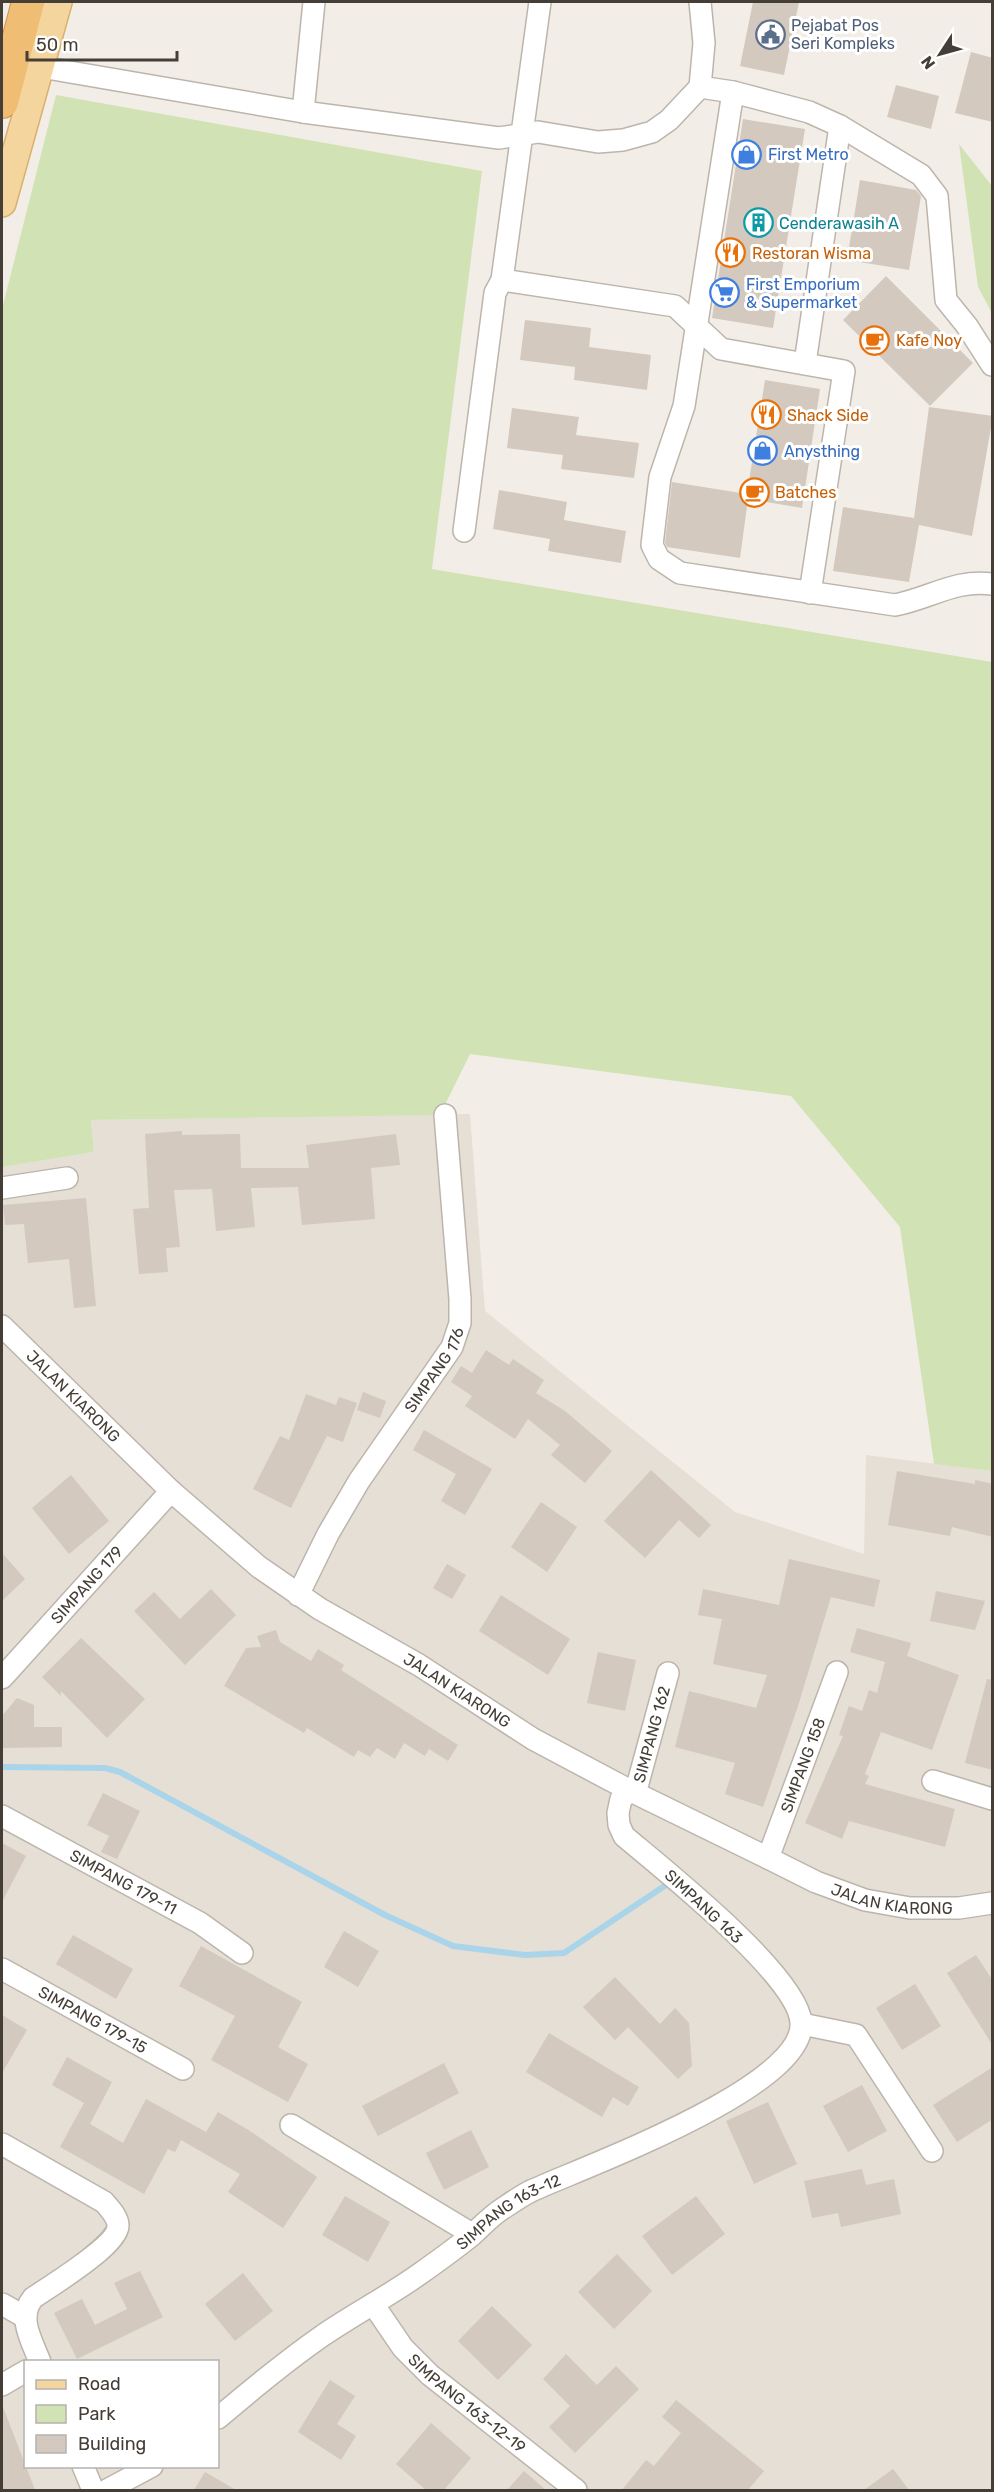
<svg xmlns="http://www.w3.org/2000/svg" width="994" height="2492" viewBox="0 0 994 2492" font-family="Rubik,sans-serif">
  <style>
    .residential { fill: #e5dfd6; fill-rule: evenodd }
    .green { fill: #d1e3b4 }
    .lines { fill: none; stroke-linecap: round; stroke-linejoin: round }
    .stream { stroke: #a9d4e9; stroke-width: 6 }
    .building { fill: #d3c9be }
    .minor-casing { stroke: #bdb5ab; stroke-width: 24 }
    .major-casing { stroke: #d8b16f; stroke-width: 30 }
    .highway-casing { stroke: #cf9145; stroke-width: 34 }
    .minor { stroke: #fff; stroke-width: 21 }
    .major { stroke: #f5d59e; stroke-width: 27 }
    .highway { stroke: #f0bd74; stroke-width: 32 }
    .labels { text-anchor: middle; stroke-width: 6; stroke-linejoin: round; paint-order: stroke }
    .service-label { font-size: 16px; fill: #4e5e75; stroke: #fff; text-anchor: start }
    .shop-label { font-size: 16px; fill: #366cbe; stroke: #fff; text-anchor: start }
    .culture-label { font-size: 16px; fill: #0d838f; stroke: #fff; text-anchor: start }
    .food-label { font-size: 16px; fill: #c56008; stroke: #fff; text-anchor: start }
    .street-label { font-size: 16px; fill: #453e37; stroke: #fff }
  </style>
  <rect width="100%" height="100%" fill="#f2eee7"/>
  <path class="residential" d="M470,1114L485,1311L735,1512L864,1554L866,1455L992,1471V2490H2V1167L94,1152L91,1120ZM26,2362H218V2466H26Z"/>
  <g class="green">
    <polygon points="56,95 482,171 432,569 992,662 992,1471 934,1464 900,1227 791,1096 470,1054 440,1115 91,1120 94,1152 2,1167 2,309"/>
    <polygon points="959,144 992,186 992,313 978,287"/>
  </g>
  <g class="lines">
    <polyline class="stream" points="2,1767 105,1768 120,1772 385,1915 453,1946 525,1955 564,1953 666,1885"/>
  </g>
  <g class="building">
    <polygon points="753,2 799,2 784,75 740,66"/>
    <polygon points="971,52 993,58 993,122 955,113"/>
    <polygon points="896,85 939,96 931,129 887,117"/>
    <polygon points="743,119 805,129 773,328 712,318"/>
    <polygon points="860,180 916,190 921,196 909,270 847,260"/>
    <polygon points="886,276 973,363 930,406 843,320"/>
    <polygon points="525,320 591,328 589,347 651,355 647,390 574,380 575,367 520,360"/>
    <polygon points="765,380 820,389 802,508 748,499 740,558 667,547 665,543 672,482 747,494"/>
    <polygon points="929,407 993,416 972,536 919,525 909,582 833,571 843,507 914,518"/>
    <polygon points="512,408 579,417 576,435 639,443 634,478 561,469 563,455 507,448"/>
    <polygon points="499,490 567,502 564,520 626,531 621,563 548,551 550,539 493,529"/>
    <polygon points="182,1131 182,1135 240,1134 241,1168 309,1168 306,1145 396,1134 400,1165 371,1168 375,1219 302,1225 298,1187 251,1188 255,1227 216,1231 212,1189 174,1190 180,1247 166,1248 168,1272 139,1274 133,1209 149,1208 145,1134"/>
    <polygon points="86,1198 96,1306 74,1308 69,1259 28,1263 24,1224 5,1225 3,1205"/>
    <polygon points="486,1350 509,1365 513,1359 544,1380 536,1393 565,1411 612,1451 585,1483 551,1455 560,1445 528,1419 515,1439 465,1406 472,1396 451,1382 461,1366 472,1373"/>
    <polygon points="363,1392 386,1401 380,1418 357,1410"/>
    <polygon points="306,1394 336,1405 339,1397 357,1403 343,1442 327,1436 291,1508 253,1489 280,1436 289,1440"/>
    <polygon points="424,1430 492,1469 465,1515 441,1501 456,1474 413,1450"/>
    <polygon points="651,1470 711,1525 699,1538 679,1520 645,1558 604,1521"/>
    <polygon points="897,1471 975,1484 975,1480 993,1484 993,1537 952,1527 950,1536 888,1525"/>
    <polygon points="71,1475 109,1521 69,1554 32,1508"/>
    <polygon points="541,1502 577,1527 547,1572 511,1547"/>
    <polygon points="2,1553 25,1579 2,1601"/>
    <polygon points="789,1559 880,1580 874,1607 831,1597 798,1706 763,1807 725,1794 735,1763 675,1747 689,1691 756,1708 767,1675 713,1664 722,1619 698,1615 703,1589 779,1605"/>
    <polygon points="447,1564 466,1575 452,1599 433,1588"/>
    <polygon points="211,1589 236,1615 185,1665 134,1611 154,1592 180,1619"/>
    <polygon points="936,1591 985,1601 975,1630 930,1621"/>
    <polygon points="501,1595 570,1639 548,1675 479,1631"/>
    <polygon points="857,1628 911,1643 907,1656 959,1675 932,1750 881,1732 865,1774 869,1776 865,1784 955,1809 945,1847 849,1821 842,1839 805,1823 843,1736 839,1735 849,1706 862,1711 869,1690 877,1693 885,1662 850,1652"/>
    <polygon points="276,1630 280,1642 311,1661 318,1649 344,1665 341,1670 458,1745 448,1761 429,1749 425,1756 404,1743 395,1759 377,1748 370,1757 358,1750 354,1757 307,1728 304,1733 224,1686 246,1648 261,1647 257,1636"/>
    <polygon points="81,1638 145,1699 107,1738 61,1691 61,1696 42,1677"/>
    <polygon points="598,1652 636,1660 625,1711 587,1703"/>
    <polygon points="987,1679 993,1680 993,1770 965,1763"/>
    <polygon points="17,1698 34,1705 34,1727 62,1727 62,1747 2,1748 2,1716"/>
    <polygon points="103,1793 140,1811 117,1859 101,1852 109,1836 87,1825"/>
    <polygon points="2,1843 26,1856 2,1902"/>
    <polygon points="344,1931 379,1951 358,1987 324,1967"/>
    <polygon points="73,1935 133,1969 116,1999 56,1964"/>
    <polygon points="201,1946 302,2002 278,2047 308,2064 288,2102 211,2060 235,2016 179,1986"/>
    <polygon points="976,1955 993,1981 993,2046 947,1973"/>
    <polygon points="615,1977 660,2024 675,2008 689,2023 692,2066 678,2079 628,2027 615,2040 583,2007"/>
    <polygon points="915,1984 941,2026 902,2050 876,2008"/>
    <polygon points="2,2015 27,2030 2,2073"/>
    <polygon points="549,2033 639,2087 628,2106 613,2097 602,2117 526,2072"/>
    <polygon points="67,2057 112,2082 90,2124 123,2143 146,2099 206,2132 218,2112 250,2131 317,2177 283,2228 228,2192 240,2174 181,2140 175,2152 168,2149 144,2194 60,2147 84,2103 52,2085"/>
    <polygon points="444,2063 459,2093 378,2136 362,2106"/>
    <polygon points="993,2067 993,2119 957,2142 933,2105"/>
    <polygon points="862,2085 887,2131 848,2152 823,2106"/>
    <polygon points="768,2102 797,2164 754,2184 726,2121"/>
    <polygon points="471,2130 489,2167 444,2190 426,2153"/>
    <polygon points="862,2169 866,2185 894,2179 901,2214 841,2227 838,2213 812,2218 804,2181"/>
    <polygon points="345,2196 390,2222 368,2262 322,2235"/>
    <polygon points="696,2196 725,2234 672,2275 642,2236"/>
    <polygon points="617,2254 652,2291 614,2329 578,2292"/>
    <polygon points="140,2271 163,2317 77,2359 54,2313 82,2299 95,2325 127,2309 114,2283"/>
    <polygon points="243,2273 273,2311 235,2341 205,2304"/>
    <polygon points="492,2306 532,2345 498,2380 458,2341"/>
    <polygon points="566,2354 597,2385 616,2366 639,2389 575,2453 549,2427 570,2406 543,2379"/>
    <polygon points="330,2380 355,2396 337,2424 356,2436 341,2460 298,2432"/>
    <polygon points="676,2400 764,2471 748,2490 622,2490 646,2460 654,2466 681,2433 662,2417"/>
    <polygon points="2,2407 3,2407 35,2490 2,2490"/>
    <polygon points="431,2423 471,2458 444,2490 426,2490 396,2464"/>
    <polygon points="893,2469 909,2490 864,2490"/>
    <polygon points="524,2471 546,2490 507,2490"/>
    <polygon points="205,2472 236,2490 194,2490"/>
  </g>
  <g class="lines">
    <defs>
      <g id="minor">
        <polyline points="41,67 303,112 499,138 538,132 598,142 623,140 652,132 669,120 700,87 704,43 700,2"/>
        <polyline points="700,87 733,92 809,112 840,126 921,175 937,196 946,300 967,326 992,365"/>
        <path d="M733,92L684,406L660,477L652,545L659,559L680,573L895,605C931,598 955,579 992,584"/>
        <polyline points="303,112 314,2"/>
        <polyline points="502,280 675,306 721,349 844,371 810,593"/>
        <polyline points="805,363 840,126"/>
        <polyline points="464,531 495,293 502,280 540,2"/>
        <polyline points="2,1188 67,1178"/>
        <path id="s1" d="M2,1326L171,1491L259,1567L320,1609L419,1665L533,1739L629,1790L768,1858L816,1882L865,1900L910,1908H959L992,1903"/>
        <path id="s2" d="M298,1595L328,1534L359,1481L452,1347L460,1323V1299L445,1115"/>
        <path id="s3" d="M2,1678L171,1491"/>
        <polyline points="933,1781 992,1799"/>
        <path id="s4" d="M2,1816L200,1923L242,1953"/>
        <path id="s5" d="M768,1858L837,1672"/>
        <path id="s6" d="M2,1969L183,2069"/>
        <polyline points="802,2024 856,2035 932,2151"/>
        <polyline points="291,2125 472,2234"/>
        <path d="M2,2144L104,2202C110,2209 118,2217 118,2226C118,2245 49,2287 33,2298C17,2318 32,2341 40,2362"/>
        <polyline points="2,2304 25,2317"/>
        <path id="s7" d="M373,2304L403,2348L430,2375L576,2490"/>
        <polyline points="2,2385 26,2371"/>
        <path id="s8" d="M218,2418C251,2390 286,2361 322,2336C354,2314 389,2296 421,2273C438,2261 456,2248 472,2235C482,2226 491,2216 502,2209C511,2203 521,2196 531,2191C583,2167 807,2087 801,2022C797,1975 663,1869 624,1836L619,1825L618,1813L621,1799L638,1783L668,1673"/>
        <polyline points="83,2466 93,2490"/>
        <polyline points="107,2490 152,2466"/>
      </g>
      <polyline id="major" points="2,203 58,2"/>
      <polyline id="highway" points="2,102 28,2"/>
    </defs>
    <use href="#minor" class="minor-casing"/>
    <use href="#major" class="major-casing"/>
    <use href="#highway" class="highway-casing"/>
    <use href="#minor" class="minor"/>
    <use href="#major" class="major"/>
    <use href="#highway" class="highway"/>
  </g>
  <defs>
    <symbol id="civic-ring" viewBox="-11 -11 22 22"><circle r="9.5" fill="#fff" stroke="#5c6f8a" stroke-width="1.5"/><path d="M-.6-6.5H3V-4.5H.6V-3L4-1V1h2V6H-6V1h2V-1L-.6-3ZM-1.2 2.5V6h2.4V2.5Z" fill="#5c6f8a"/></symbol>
    <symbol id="shop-ring" viewBox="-11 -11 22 22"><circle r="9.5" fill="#fff" stroke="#3f7fe0" stroke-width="1.5"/><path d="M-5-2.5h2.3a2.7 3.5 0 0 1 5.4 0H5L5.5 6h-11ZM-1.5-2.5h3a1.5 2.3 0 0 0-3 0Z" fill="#3f7fe0"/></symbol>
    <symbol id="building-ring" viewBox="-11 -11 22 22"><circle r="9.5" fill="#fff" stroke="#0f9aa8" stroke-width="1.5"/><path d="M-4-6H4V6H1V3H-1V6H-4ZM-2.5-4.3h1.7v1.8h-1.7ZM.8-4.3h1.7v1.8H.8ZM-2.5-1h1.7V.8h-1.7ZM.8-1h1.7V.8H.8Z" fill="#0f9aa8"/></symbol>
    <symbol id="restaurant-ring" viewBox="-11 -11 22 22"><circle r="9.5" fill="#fff" stroke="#e8710a" stroke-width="1.5"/><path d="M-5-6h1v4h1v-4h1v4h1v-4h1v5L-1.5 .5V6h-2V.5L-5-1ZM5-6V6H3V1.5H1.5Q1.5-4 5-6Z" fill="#e8710a"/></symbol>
    <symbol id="supermarket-ring" viewBox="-11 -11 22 22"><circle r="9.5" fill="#fff" stroke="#3f7fe0" stroke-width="1.5"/><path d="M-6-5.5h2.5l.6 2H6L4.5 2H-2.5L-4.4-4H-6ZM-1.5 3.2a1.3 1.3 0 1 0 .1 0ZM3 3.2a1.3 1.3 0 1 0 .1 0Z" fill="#3f7fe0"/></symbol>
    <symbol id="cafe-ring" viewBox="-11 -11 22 22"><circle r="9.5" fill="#fff" stroke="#e8710a" stroke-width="1.5"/><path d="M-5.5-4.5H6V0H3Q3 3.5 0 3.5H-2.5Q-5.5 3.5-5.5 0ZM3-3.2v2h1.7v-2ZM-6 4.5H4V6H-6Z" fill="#e8710a"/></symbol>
  </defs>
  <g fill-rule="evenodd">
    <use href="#civic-ring" x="754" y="18" width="33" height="33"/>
    <use href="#shop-ring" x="730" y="138" width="33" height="33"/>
    <use href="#building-ring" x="742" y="206" width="33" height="33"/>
    <use href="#restaurant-ring" x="714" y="236" width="33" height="33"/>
    <use href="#supermarket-ring" x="708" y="276" width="33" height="33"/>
    <use href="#cafe-ring" x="858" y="324" width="33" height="33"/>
    <use href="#restaurant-ring" x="750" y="398" width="33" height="33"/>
    <use href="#shop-ring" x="746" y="434" width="33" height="33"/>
    <use href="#cafe-ring" x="738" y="476" width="33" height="33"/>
  </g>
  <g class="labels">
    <g class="service-label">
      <text x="791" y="31">Pejabat Pos<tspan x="791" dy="18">Seri Kompleks</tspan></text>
    </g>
    <g class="shop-label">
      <text x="768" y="160">First Metro</text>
      <text x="746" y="290">First Emporium<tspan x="746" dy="18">&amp; Supermarket</tspan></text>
      <text x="784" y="457">Anysthing</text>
    </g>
    <g class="culture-label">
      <text x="779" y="229">Cenderawasih A</text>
    </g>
    <g class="food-label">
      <text x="752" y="259">Restoran Wisma</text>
      <text x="896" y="346">Kafe Noy</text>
      <text x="787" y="421">Shack Side</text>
      <text x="775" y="498">Batches</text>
    </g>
    <g class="street-label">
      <text dy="6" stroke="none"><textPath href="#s2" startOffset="264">SIMPANG 176</textPath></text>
      <text dy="6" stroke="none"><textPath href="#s1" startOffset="100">JALAN KIARONG</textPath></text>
      <text dy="6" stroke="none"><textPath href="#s3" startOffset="126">SIMPANG 179</textPath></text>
      <text dy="6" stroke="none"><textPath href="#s1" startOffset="586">JALAN KIARONG</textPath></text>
      <text dy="6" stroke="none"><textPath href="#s8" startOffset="1088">SIMPANG 162</textPath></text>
      <text dy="6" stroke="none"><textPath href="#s5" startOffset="99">SIMPANG 158</textPath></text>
      <text dy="6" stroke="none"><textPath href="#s4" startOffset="138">SIMPANG 179-11</textPath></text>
      <text dy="6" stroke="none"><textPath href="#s1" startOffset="1072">JALAN KIARONG</textPath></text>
      <text transform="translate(704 1906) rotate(43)" y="6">SIMPANG 163</text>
      <text dy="6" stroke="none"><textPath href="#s6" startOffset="104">SIMPANG 179-15</textPath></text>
      <text dy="6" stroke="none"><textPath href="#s8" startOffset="357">SIMPANG 163-12</textPath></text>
      <text dy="6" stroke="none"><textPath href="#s7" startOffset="138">SIMPANG 163-12-19</textPath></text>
    </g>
  </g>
  <rect width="994" height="2492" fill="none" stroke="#453e37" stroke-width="6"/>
  <rect x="24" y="2360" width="195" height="108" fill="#ffffff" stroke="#b5b2af" stroke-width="1.5"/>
  <rect x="36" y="2380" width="30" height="9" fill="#f5d59e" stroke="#b5b2af" stroke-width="1.5"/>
  <text x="78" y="2390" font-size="18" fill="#453e37">Road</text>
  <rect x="36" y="2405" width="30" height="18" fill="#d1e3b4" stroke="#b5b2af" stroke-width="1.5"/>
  <text x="78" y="2420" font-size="18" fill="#453e37">Park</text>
  <rect x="36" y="2435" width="30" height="18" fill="#d3c9be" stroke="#b5b2af" stroke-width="1.5"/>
  <text x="78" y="2450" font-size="18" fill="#453e37">Building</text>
  <g transform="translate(940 54) rotate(234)" stroke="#ffffff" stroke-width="4.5" paint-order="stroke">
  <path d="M0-4.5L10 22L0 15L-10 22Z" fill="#453e37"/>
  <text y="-9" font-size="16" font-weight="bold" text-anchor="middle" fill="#453e37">N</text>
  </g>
  <path d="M27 51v9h150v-9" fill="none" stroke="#453e37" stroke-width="3"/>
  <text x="36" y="51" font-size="18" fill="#453e37" stroke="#ffffff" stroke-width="4.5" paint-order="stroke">50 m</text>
</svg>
